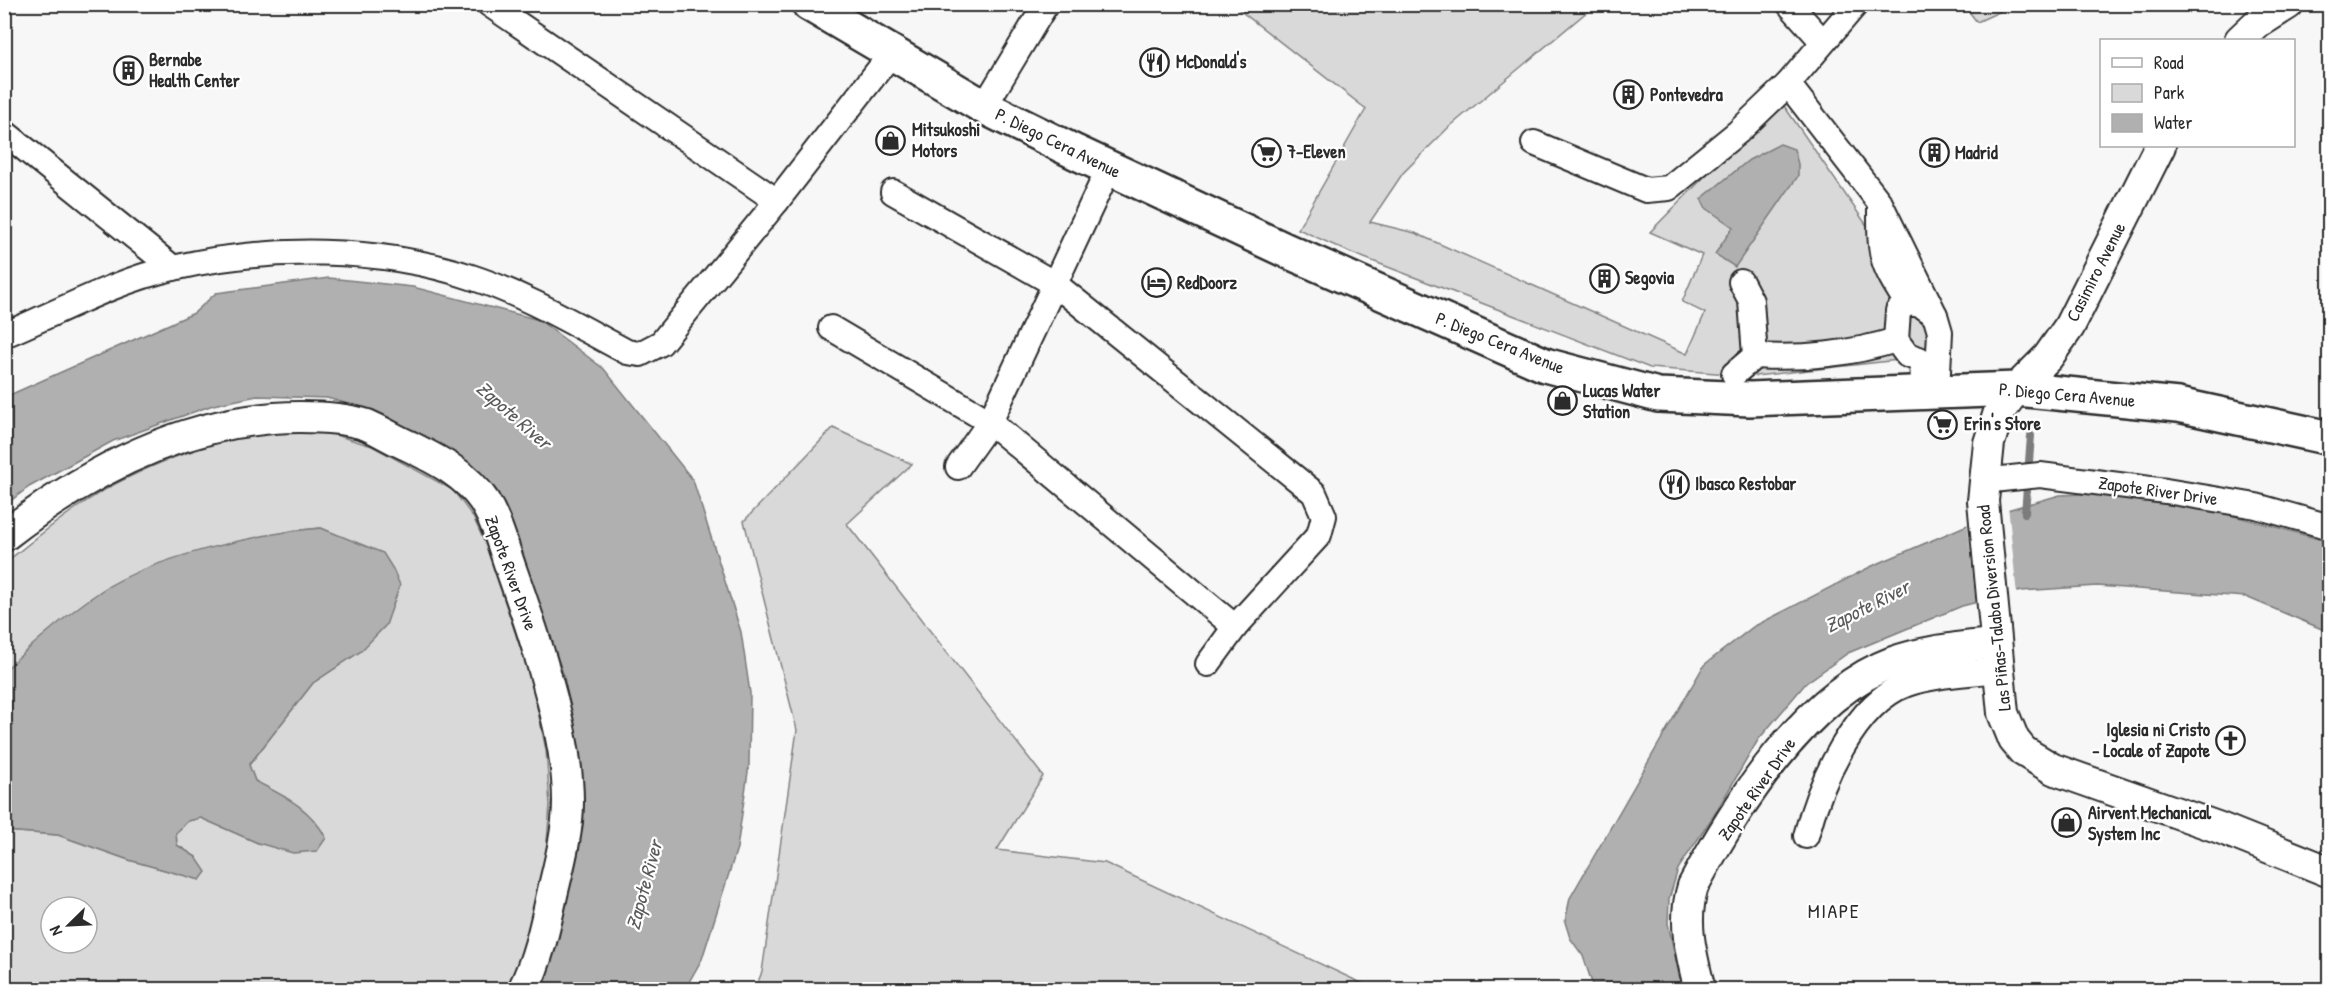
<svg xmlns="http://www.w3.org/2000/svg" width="2334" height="994" viewBox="0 0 2334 994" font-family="'Patrick Hand',sans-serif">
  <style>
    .green { fill: #d9d9d9; stroke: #828282; stroke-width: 1.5; fill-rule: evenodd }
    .water { fill: #b0b0b0; stroke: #7b7b7b; stroke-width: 1.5 }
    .pier { fill: #f7f7f7 }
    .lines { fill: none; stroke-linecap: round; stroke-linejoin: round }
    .stream { stroke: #7b7b7b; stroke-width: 8 }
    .minor-casing { stroke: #2b2b2b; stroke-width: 28 }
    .tertiary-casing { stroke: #2b2b2b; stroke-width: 34 }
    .primary-casing { stroke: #2b2b2b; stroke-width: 38 }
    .minor { stroke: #fff; stroke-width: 24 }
    .tertiary { stroke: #fff; stroke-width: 30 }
    .primary { stroke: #fff; stroke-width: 33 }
    .labels { text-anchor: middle; stroke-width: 4.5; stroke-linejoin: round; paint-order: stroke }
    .poi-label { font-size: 18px; font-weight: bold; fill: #2b2b2b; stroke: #fff; text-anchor: start }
    .street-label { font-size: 18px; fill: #2b2b2b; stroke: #fff }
    .water-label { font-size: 20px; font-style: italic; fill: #5a5a5a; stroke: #fff }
    .neighbourhood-label { font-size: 20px; letter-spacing: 1.5px; fill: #2b2b2b; stroke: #fff }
  </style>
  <rect width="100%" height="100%" fill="#f7f7f7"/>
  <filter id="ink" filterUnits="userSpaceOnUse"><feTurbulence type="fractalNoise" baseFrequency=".0167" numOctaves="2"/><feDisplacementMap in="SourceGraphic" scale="12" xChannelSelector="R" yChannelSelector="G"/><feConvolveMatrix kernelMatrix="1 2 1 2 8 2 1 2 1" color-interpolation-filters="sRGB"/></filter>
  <g filter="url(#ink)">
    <g class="green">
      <polygon points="1233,5 1595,5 1448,128 1403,173 1370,222 1415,233 1687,354 1705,313 1682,302 1702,255 1650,232 1780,100 1937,327 1934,356 1755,376 1650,368 1349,252 1298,229 1366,109"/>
      <polygon points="1964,5 2014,5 1977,22"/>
      <polygon points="833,428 912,464 847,524 1043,776 997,850 1105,863 1374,989 755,989 762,972 797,730 744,521"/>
      <path d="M296,430L332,434L372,446L453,490L473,517L485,543L532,682L546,750L550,805L546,854L522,958L507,989H5V831L58,835L129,860L200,880L196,857L177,845L176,832L188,821L201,818L258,843L285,797L255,781L249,765L313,683L361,651L352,542L321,528L291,531L205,550L102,591L5,670V563C43,532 84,498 129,477C180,452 239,434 296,430ZM51,907H87V943H51Z"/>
    </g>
    <g class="water">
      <polygon points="1780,144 1794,149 1798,164 1798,176 1735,267 1715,254 1733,227 1706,208 1701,199 1749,160"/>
      <polygon points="329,278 413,287 539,320 604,369 693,480 741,632 750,693 749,765 737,848 702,959 685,989 540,989 566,904 583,824 579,760 564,676 504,510 445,449 367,409 327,398 257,396 213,405 113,441 29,487 5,505 5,397 194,313 216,293"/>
      <path d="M2108,493C2184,501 2256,521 2329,542V632L2246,597L2097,586L2021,591L1962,606L1848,653L1806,683L1758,740L1716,812L1678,869L1669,899L1668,923L1682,989H1594L1583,956L1570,938L1565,922L1570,898L1704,665L1753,627L1870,567L1993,514L2060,495Z"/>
      <path d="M321,528L383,553L393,569L400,585L386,625L361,651L313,683L249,765L255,781C284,796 311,808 326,838L317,851L293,853L258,843L201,818L188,821L176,833L177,845L196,857L206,872L200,880L129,860L58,835L5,831V670C35,642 67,614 101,591C153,557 259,533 321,528Z"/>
    </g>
    <polygon class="pier" points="2008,505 2017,596 1976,606 1967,521"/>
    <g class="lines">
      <polyline class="stream" points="2025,513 2031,436"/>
      <defs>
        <g id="minor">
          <polyline points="489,4 777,201"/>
          <polyline points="1789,4 1823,42"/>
          <polyline points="1788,84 1880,203 1935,315 1940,332 1937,391"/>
          <polyline points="984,107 1046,4"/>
          <polyline points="4,132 173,268"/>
          <polyline points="1534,143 1646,190 1669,188 1738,132 1788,84 1856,4"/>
          <polyline points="893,192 1055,284 1314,493 1324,516 1319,535 1235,627 1208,664"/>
          <path d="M1880,208C1880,257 1880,261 1907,303"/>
          <polyline points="831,328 990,422 1235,627"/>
          <path d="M4,335C59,312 115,281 173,268C269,246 378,246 471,277C526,295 576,325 627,352L640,354L661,343L777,201L891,54"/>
          <polyline points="1896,340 1907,355 1919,359 1922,365 1924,391"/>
          <path d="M1755,356C1801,359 1852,354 1896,340L1898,311L1907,303L1920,305L1935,315"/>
          <polyline points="1734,374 1755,356 1751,301 1741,282"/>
          <polyline points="958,467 990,422 1109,168"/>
          <polyline points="1983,481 2040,475 2166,491 2256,506 2330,527"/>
          <path d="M1806,836C1819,786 1854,703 1907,684C1935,674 1969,674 1998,670"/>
        </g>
        <g id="tertiary">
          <polyline points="2240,40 2258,23 2288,4"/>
          <polyline points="2160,146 2069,327 2048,357 2016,389 1999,412 1989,443 1983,501 2003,713 2014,740 2023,751 2053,769 2220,828 2330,872"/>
          <path d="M4,536C89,470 190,417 300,417C321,417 346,418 367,425C381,431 395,440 409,446C437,460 466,474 484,501C497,522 503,546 511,569C522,600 533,632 542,663C555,708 568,755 568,802C568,833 559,865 552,895C545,927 538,960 523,990"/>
          <path d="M1700,990C1691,954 1682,921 1693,886C1736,806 1805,695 1893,662C1926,650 1962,648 1996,643"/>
        </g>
        <polyline id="primary" points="809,4 984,107 1075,152 1285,250 1545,365 1658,395 1750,399 2016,389 2178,405 2330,438"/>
      </defs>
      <use href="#minor" class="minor-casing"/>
      <use href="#tertiary" class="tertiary-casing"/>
      <use href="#primary" class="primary-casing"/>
      <use href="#minor" class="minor"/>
      <use href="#tertiary" class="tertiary"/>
      <use href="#primary" class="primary"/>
    </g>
  </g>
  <defs>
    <symbol id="restaurant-ring" viewBox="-11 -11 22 22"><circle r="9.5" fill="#fff" stroke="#2b2b2b" stroke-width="1.5"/><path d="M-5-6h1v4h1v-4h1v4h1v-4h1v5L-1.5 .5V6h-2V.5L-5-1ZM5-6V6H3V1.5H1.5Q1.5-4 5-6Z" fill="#2b2b2b"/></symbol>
    <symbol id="building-ring" viewBox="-11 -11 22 22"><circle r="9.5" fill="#fff" stroke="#2b2b2b" stroke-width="1.5"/><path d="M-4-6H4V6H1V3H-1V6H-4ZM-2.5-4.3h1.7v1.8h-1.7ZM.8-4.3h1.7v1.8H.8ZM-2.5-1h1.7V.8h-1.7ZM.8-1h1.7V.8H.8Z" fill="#2b2b2b"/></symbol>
    <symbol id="shop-ring" viewBox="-11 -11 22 22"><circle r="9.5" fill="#fff" stroke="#2b2b2b" stroke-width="1.5"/><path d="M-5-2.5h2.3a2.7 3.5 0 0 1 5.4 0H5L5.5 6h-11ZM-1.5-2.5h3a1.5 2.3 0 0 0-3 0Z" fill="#2b2b2b"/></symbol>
    <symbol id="supermarket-ring" viewBox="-11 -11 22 22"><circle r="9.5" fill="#fff" stroke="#2b2b2b" stroke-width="1.5"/><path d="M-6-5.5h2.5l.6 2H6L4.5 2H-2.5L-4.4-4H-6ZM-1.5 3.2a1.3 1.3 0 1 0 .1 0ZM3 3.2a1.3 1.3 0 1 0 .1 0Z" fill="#2b2b2b"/></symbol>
    <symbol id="hotel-ring" viewBox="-11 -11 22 22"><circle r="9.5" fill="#fff" stroke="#2b2b2b" stroke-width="1.5"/><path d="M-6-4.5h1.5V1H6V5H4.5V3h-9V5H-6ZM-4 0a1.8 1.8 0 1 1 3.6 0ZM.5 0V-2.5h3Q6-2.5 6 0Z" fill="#2b2b2b"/></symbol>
    <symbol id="church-ring" viewBox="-11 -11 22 22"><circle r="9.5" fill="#fff" stroke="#2b2b2b" stroke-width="1.5"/><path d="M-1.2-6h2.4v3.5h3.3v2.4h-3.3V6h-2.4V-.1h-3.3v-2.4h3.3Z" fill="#2b2b2b"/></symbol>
  </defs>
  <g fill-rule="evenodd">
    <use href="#restaurant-ring" x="1138" y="46" width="33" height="33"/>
    <use href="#building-ring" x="112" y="54" width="33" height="33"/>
    <use href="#building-ring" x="1612" y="78" width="33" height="33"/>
    <use href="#shop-ring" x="874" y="124" width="33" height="33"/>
    <use href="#supermarket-ring" x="1250" y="136" width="33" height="33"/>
    <use href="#building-ring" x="1918" y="136" width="33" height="33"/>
    <use href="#building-ring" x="1588" y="262" width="33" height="33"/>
    <use href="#hotel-ring" x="1140" y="266" width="33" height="33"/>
    <use href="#shop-ring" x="1546" y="384" width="33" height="33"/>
    <use href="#supermarket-ring" x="1926" y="408" width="33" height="33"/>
    <use href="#restaurant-ring" x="1658" y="468" width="33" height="33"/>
    <use href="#church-ring" x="2214" y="724" width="33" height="33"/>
    <use href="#shop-ring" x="2050" y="806" width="33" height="33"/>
  </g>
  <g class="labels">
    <g class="poi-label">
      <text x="149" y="66">Bernabe<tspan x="149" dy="21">Health Center</tspan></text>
      <text x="1176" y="68">McDonald's</text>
      <text x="1650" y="101">Pontevedra</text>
      <text x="912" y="136">Mitsukoshi<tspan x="912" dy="21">Motors</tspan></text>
      <text x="1287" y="158">7-Eleven</text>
      <text x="1955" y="159">Madrid</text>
      <text x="1625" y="284">Segovia</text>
      <text x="1177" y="289">RedDoorz</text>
      <text x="1583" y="397">Lucas Water<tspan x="1583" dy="21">Station</tspan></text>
      <text x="1964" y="430">Erin's Store</text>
      <text x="1695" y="490">Ibasco Restobar</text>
      <text x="2210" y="736" text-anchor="end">Iglesia ni Cristo<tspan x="2210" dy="21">- Locale of Zapote</tspan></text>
      <text x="2088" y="819">Airvent Mechanical<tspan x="2088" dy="21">System Inc</tspan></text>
    </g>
    <g class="street-label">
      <text transform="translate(1058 143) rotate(26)" y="6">P. Diego Cera Avenue</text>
      <text transform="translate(2096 272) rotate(-63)" y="6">Casimiro Avenue</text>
      <text transform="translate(1500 343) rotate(22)" y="6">P. Diego Cera Avenue</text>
      <text transform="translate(2067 395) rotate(5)" y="6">P. Diego Cera Avenue</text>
      <text transform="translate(2158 491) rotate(8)" y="6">Zapote River Drive</text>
      <text transform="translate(511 573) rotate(70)" y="6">Zapote River Drive</text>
      <text transform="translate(1994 608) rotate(-96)" y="6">Las Piñas-Talaba Diversion Road</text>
      <text transform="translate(1757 789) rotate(-55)" y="6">Zapote River Drive</text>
    </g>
    <g class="water-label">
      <text transform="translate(514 415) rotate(41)" y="7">Zapote River</text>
      <text transform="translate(1867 606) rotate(-27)" y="7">Zapote River</text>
      <text transform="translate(644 885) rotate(-75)" y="7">Zapote River</text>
    </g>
    <g class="neighbourhood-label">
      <text x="1834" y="918">MIAPE</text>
    </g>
  </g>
  <rect width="2334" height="994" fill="none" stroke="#fff" stroke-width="24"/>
  <rect x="12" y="12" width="2310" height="970" fill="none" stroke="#2b2b2b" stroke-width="2" filter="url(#ink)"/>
  <rect x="2100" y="39" width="195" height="108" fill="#ffffff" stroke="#aaaaaa" stroke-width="1.5"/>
  <rect x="2112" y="58" width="30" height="9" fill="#ffffff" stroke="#aaaaaa" stroke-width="1.5"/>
  <text x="2154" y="69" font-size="18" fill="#2b2b2b">Road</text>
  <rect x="2112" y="84" width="30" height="18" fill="#d9d9d9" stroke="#aaaaaa" stroke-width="1.5"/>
  <text x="2154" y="99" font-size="18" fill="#2b2b2b">Park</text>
  <rect x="2112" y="114" width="30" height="18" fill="#b0b0b0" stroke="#aaaaaa" stroke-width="1.5"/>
  <text x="2154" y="129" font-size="18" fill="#2b2b2b">Water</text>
  <g transform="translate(69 925) rotate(246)"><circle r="28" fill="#ffffff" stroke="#aaaaaa" stroke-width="1.5"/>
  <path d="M0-4.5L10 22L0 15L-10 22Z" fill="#2b2b2b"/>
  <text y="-9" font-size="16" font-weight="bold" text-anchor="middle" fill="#2b2b2b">N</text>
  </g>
</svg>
